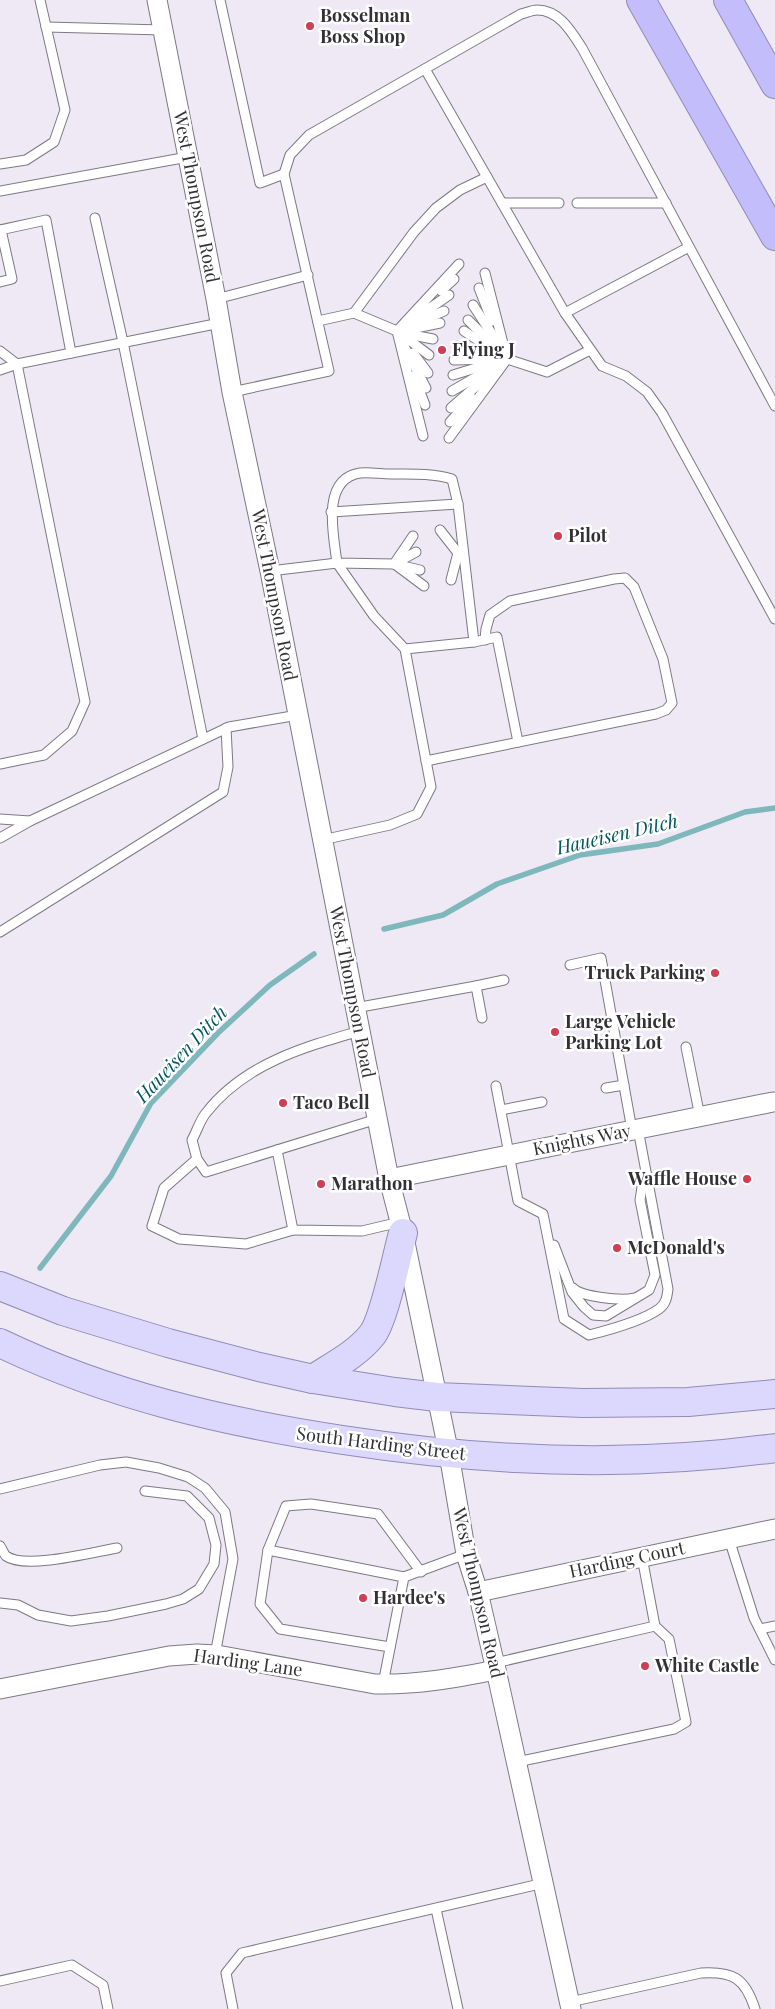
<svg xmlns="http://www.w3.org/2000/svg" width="775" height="2009" viewBox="0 0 775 2009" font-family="'Playfair Display',serif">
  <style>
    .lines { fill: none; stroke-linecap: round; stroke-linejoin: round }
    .stream { stroke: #7eb7bc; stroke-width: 5.5 }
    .lane-casing { stroke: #7d7983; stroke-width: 11 }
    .street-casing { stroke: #7d7983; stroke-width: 21 }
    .primary-casing { stroke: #918cb6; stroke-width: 30 }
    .highway-casing { stroke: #918cb6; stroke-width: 30 }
    .lane { stroke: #fff; stroke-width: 9 }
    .street { stroke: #fff; stroke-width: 19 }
    .primary { stroke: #dbd7fd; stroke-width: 28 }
    .highway { stroke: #c3bdfb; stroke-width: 28 }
    .poi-dot { fill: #cf3f54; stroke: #fff; stroke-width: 2 }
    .labels { text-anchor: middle; stroke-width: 5; stroke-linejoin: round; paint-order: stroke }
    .poi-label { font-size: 18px; font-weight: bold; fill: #333135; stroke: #fff; text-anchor: start }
    .street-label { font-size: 18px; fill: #333135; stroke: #fff }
    .water-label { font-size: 19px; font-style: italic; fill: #00575d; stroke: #fff }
  </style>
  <rect width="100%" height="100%" fill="#eee9f5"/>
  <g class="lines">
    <g class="stream">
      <polyline points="384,929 443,915 497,884 580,855 658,844 745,812 775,808"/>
      <polyline points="40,1268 111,1176 151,1103 218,1033 270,985 314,954"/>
    </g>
    <defs>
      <g id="lane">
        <polyline points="220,0 260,183 284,174"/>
        <polyline points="46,27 163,30"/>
        <polyline points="425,69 565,313 602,366 626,376 647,392 662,413 775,619"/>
        <polyline points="0,164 26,160 54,142 65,110 40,0"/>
        <polyline points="0,191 188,157"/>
        <polyline points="502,203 559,203"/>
        <polyline points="577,203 666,203"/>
        <polyline points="95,218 123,342 203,739"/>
        <polyline points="0,230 46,220 71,353"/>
        <polyline points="0,282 12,279 1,230"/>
        <polyline points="479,288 492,321"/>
        <polyline points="441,291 454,279"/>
        <polyline points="449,295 397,331 459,264"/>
        <polyline points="216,299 308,275"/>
        <polyline points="473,305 503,351"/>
        <polyline points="354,313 397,331 423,436"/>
        <polyline points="565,313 689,247"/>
        <polyline points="468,320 493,345"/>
        <polyline points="318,321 354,313 414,232 436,208 460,190 487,177"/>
        <polyline points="416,323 444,311"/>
        <polyline points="397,331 429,355"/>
        <polyline points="401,331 440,323"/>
        <polyline points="464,331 499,354"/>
        <polyline points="402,333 433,339"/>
        <polyline points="404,346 426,388"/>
        <polyline points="457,346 507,359 547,372 590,350"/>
        <polyline points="0,351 17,364 0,370"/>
        <polyline points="413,353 428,373"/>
        <polyline points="454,360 494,359"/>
        <polyline points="453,375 492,363"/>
        <polyline points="414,376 425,405"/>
        <polyline points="452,391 504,361"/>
        <path d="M232,392L329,371L284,174L290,155L309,135L521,14C526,13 532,10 537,10C559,10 571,31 582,48L775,406"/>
        <polyline points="451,408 490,374"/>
        <polyline points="450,422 472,398"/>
        <polyline points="449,438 507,359 485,273"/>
        <polyline points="331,512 458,504"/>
        <polyline points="440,530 458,553 451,580"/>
        <path d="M413,536L394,564L337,563C334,537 320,479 360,473C370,472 381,474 391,474C412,474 432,473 452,479L458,504L474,642"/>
        <polyline points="416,552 394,564 420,570"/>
        <polyline points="396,565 424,586"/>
        <polyline points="270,571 337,563 374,616 405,649 431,787 417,814 390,825 322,840"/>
        <polyline points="405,649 474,642 497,637 518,742"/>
        <polyline points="426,761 656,714 666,710 672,703 663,659 634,587 625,578 614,579 510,601 490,615 486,629 485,640"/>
        <polyline points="0,764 44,755 72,731 85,702 17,364 220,323"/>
        <polyline points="0,819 30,821 229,727 298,715"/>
        <polyline points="0,838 30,821"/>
        <polyline points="0,932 223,792 228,767 226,728"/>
        <polyline points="570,965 601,958 632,1130"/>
        <polyline points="476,986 504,980"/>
        <polyline points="355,1008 476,986 482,1018"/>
        <path d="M360,1031C304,1047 244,1064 206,1113C200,1120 197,1131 192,1140L197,1159L206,1172L377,1119"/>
        <polyline points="686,1047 700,1117"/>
        <path d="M496,1086L518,1201L543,1214L564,1319L589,1335C609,1330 642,1321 659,1309C666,1304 667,1297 668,1289L638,1129"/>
        <polyline points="606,1088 624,1085"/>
        <polyline points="501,1110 542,1102"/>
        <polyline points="277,1150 293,1230 362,1231 400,1222"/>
        <polyline points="197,1159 164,1188 152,1226 179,1239 246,1244 293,1230"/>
        <polyline points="554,1245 572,1292 584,1307 593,1315 606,1316 649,1290 655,1275 640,1200 644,1174"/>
        <path d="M573,1288C581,1297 622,1301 634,1298"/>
        <polyline points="0,1489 100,1465 126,1462 159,1468 188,1477 205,1488 225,1512 233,1559 215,1655"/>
        <polyline points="729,1539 754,1618 775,1660"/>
        <path d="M0,1546C2,1549 4,1554 6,1556C25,1570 93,1552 117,1548"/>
        <polyline points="268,1550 286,1506 311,1504 378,1514 421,1572"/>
        <polyline points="0,1603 18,1605 38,1615 71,1621 108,1616 166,1604 183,1599 199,1589 214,1564 216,1545 209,1518 187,1496 145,1491"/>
        <polyline points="760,1629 775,1626"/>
        <polyline points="390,1647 280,1629 260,1604 268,1550 404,1577"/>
        <polyline points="495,1663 655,1626 642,1557"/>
        <polyline points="383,1684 404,1577 466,1554"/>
        <polyline points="517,1762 674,1729 686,1722 669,1639 655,1626"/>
        <polyline points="436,1909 458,2009"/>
        <polyline points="0,1981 72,1965 103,1985 108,2009"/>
        <path d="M570,2002L701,1973C733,1971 745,1978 755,2009"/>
        <polyline points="233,2009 226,1973 242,1953 544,1883"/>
      </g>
      <g id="street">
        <polyline points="157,0 216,299 232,392 270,571 389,1179 403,1233 449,1454 466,1554 478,1592 496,1670 571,2009"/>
        <polyline points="389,1179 773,1102"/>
        <polyline points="478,1592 775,1529"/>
        <path d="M0,1689L169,1656L197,1654L217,1655L375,1684C417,1685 455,1678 496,1670"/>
      </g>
      <g id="primary">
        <polyline points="0,1286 63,1311 168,1343 259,1367 313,1379 395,1392 437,1397 583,1403 688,1402 775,1394"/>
        <path d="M0,1343C108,1395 224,1422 343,1440C486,1462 632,1468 775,1448"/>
        <path d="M313,1379C333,1366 357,1354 372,1335C384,1320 397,1255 403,1233"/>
      </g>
      <g id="highway">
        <polyline points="641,0 775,236"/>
        <polyline points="728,0 775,84"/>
      </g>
    </defs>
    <use href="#lane" class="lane-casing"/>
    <use href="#street" class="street-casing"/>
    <use href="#primary" class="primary-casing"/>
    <use href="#highway" class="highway-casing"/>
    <use href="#lane" class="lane"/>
    <use href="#street" class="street"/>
    <use href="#primary" class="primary"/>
    <use href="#highway" class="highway"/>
  </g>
  <g class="poi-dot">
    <circle cx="310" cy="26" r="5"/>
    <circle cx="442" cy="350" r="5"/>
    <circle cx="558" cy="536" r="5"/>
    <circle cx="715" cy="973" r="5"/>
    <circle cx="555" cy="1032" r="5"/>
    <circle cx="283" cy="1103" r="5"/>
    <circle cx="747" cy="1179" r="5"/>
    <circle cx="321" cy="1184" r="5"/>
    <circle cx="617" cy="1248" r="5"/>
    <circle cx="363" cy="1598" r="5"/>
    <circle cx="645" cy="1666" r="5"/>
  </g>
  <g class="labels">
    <g class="poi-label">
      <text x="320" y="22">Bosselman<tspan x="320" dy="21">Boss Shop</tspan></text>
      <text x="452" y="356">Flying J</text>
      <text x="568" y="542">Pilot</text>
      <text x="705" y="979" text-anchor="end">Truck Parking</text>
      <text x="565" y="1028">Large Vehicle<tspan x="565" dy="21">Parking Lot</tspan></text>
      <text x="293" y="1109">Taco Bell</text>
      <text x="737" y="1185" text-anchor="end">Waffle House</text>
      <text x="331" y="1190">Marathon</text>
      <text x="627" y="1254">McDonald's</text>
      <text x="373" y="1604">Hardee's</text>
      <text x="655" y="1672">White Castle</text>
    </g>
    <g class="street-label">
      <text transform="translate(196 197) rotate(79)" y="6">West Thompson Road</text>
      <text transform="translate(274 595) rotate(79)" y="6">West Thompson Road</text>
      <text transform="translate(352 992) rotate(79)" y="6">West Thompson Road</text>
      <text transform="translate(582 1140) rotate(-11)" y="6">Knights Way</text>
      <text transform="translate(381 1444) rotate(7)" y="6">South Harding Street</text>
      <text transform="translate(627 1560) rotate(-12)" y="6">Harding Court</text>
      <text transform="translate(478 1593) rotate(77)" y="6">West Thompson Road</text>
      <text transform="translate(248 1663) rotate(8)" y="6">Harding Lane</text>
    </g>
    <g class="water-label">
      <text transform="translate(617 834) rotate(-13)" y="7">Haueisen Ditch</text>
      <text transform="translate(181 1054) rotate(-47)" y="7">Haueisen Ditch</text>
    </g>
  </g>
</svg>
